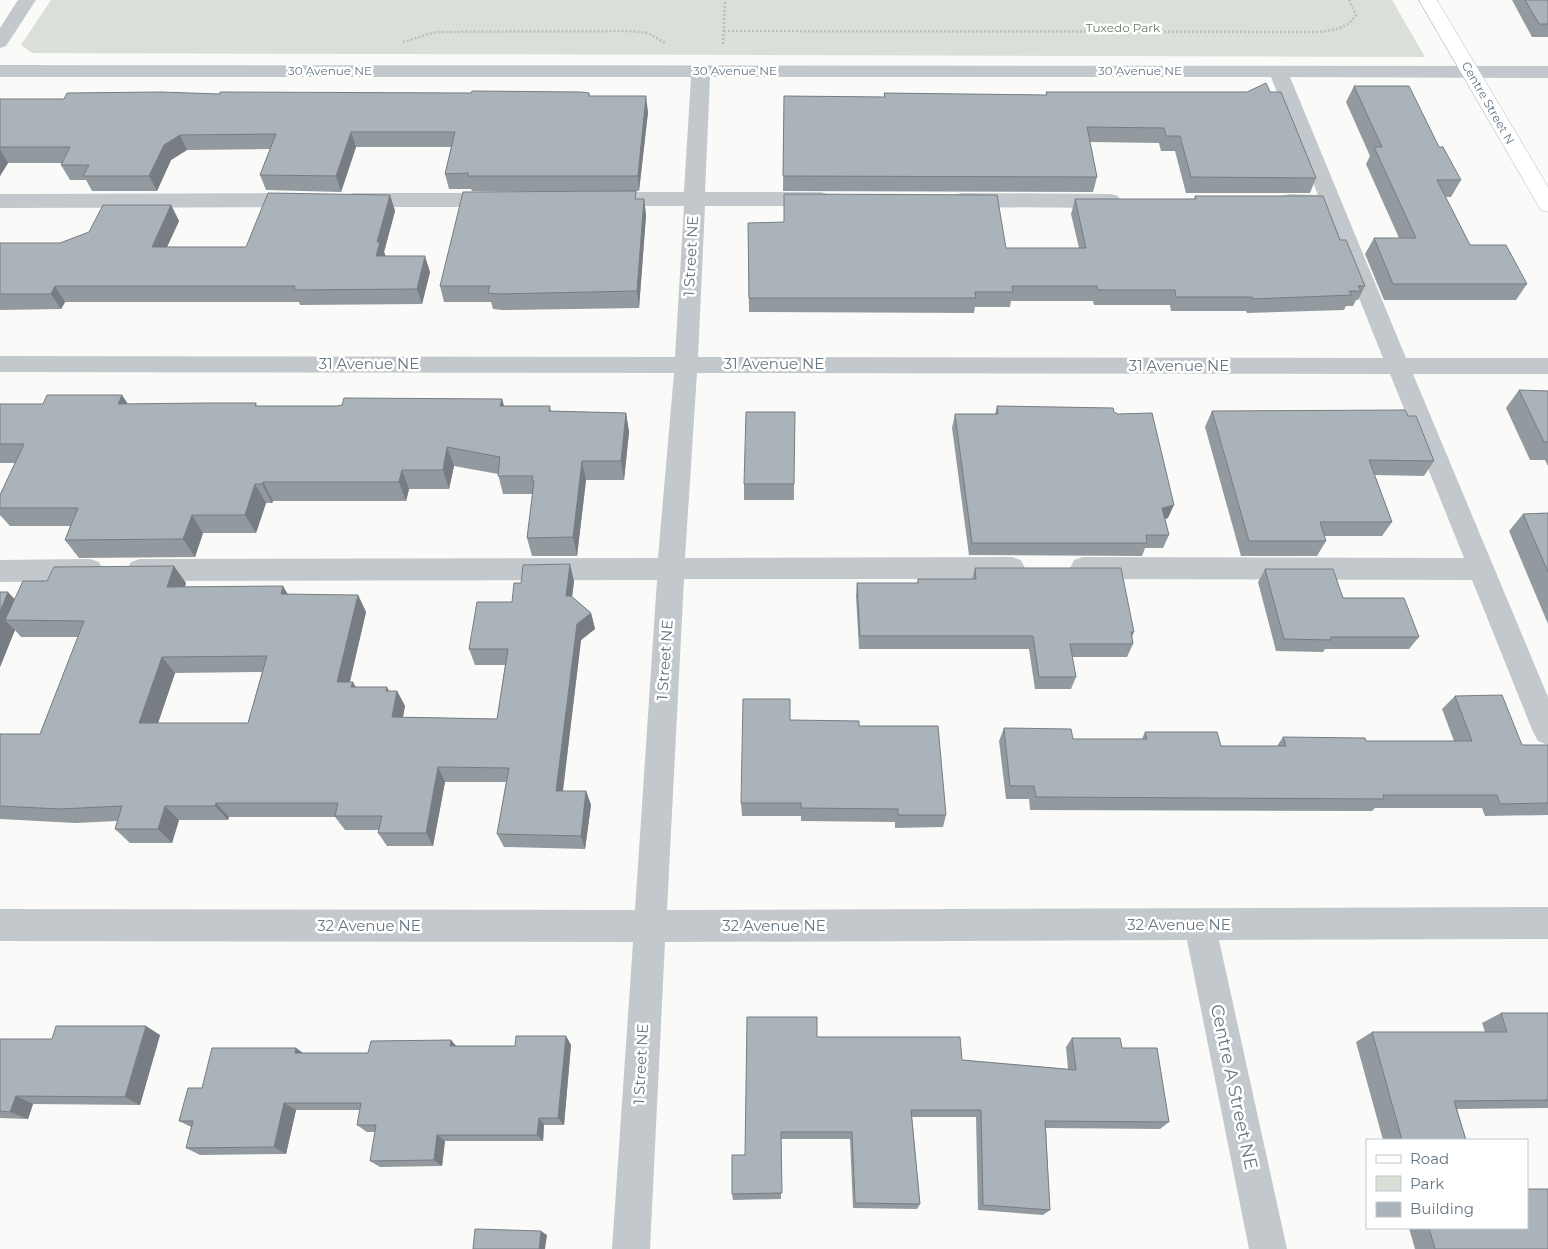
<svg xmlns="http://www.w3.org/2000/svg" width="1548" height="1249" viewBox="0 0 1548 1249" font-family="Montserrat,sans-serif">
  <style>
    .green { fill: #dadfd7 }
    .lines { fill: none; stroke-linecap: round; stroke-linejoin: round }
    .major-casing { stroke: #b5babe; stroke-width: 1 }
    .path { stroke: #bbbfc2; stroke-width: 2.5; stroke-dasharray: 2 2; stroke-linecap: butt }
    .minor { fill: #c3c8cc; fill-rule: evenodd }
    .major { fill: #fff; fill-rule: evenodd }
    .wall { fill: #929a9f; fill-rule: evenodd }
    .shaded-wall { fill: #777d82 }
    .building { fill: #aab3b9; stroke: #777d82; fill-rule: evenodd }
    .labels { text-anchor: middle; stroke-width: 5; stroke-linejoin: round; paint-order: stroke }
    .far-park-label { font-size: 12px; fill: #687a64; stroke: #fff }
    .far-street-label { font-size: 12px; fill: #657683; stroke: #fff }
    .street-label { font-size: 15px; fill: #657683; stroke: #fff }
    .near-street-label { font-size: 18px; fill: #657683; stroke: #fff }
  </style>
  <rect width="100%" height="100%" fill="#fafaf8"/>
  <polygon class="green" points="51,0 1392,0 1425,57 32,53 21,45"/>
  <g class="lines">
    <defs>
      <polygon id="major" points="1419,0 1437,0 1548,187 1548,212 1541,210 1538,205"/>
    </defs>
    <use href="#major" class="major-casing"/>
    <g class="path">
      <path d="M724,31L1319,32C1334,30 1347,29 1356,15L1349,0"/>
      <polyline points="403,42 436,32 630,31 648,33 665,43"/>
      <polyline points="723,44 725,0"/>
    </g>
    <g class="minor">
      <polygon points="18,0 36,0 6,46 0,48 0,28"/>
      <path d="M0,65L1548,66V78L1290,77L1406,358H1548V374H1413L1548,697V745L1538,741L1533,732L1472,580L1083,579L1074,576L1070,568L1074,560L1083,557L1464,558L1390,374L697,373L685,558L1012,557L1021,560L1025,568L1021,576L1012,579H684L667,910L1548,907V939L1219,940L1287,1249H1249L1187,940L665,942L650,1249H612L633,942L0,941V909L635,910L657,580L140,581L131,578L127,570L131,562L140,559L658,558L674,373L0,372V356L675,357L684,206H606L599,204L596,199L599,194L606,192H684L691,77H0ZM710,77H1271L1318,195L1289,194L1282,196L1279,201L1282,206L1323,208L1383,358L698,357L705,206H821L828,204L831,199L828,194L821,192H705Z"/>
      <polygon points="303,193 310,195 313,200 310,205 303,207 0,208 0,194"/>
      <polygon points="354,193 498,193 505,195 508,200 505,205 498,207 354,207 347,205 344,200 347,195"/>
      <polygon points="961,193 1111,194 1118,196 1121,201 1118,206 1111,208 961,207 954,205 951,200 954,195"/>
      <polygon points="90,559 99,562 103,570 99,578 90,581 0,582 0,560"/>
    </g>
    <use href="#major" class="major"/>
  </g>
  <g class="wall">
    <polygon points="1512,0 1548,0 1548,37 1532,37"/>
    <polygon points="1354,86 1439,147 1461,180 1451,197 1445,197 1470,245 1527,284 1516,300 1384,300 1365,254 1374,238 1399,238 1366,164 1370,156 1346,102"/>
    <polygon points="1046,92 1270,92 1316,178 1310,193 1186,193 1175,151 1161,151 1159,143 1090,142 1097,177 1093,192 783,191 784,96 884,97 884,93 1046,95"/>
    <polygon points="589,93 590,96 648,112 639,191 472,191 471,189 449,189 445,174 451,147 356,147 341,192 266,190 260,175 270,149 187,150 171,160 157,191 92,191 86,180 70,180 61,165 62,163 8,163 0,176 0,99 64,99 220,94"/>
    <polygon points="390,195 395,211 384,252 385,256 430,272 422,304 300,305 299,302 65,302 61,309 0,310 0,243 60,243 171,205 179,221 167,247 246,247"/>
    <polygon points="1195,196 1340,240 1365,286 1358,300 1356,300 1353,306 1346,306 1344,310 1247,313 1246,311 1171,311 1170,305 1094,305 1093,301 1011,301 1010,307 975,307 974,313 749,312 748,223 1006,248 1079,248 1071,214 1075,199 1194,199"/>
    <polygon points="637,199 644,199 646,215 639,308 502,310 493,309 491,302 444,302 440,286"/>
    <polygon points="1519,390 1548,391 1548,466 1545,460 1530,460 1506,408"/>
    <polygon points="122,395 128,404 256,403 257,406 337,406 502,399 504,406 550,406 551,411 626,413 629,432 624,480 586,480 577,556 532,556 527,538 533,494 503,494 498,474 454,466 449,489 409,489 406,501 273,501 272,503 266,503 256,533 203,533 195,557 79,558 65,540 70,526 10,526 0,515 0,495 15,463 0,463 0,404 43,404"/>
    <polygon points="997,406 1114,412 1168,518 1165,519 1169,535 1163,548 1145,548 1142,556 969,555 952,428 955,414 995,414"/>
    <polygon points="1212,411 1408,416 1434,461 1424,476 1375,475 1392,522 1382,536 1324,536 1326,541 1317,556 1241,556 1205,427"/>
    <rect x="744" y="484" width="50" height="16"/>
    <polygon points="1548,513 1548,624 1509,531 1523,514"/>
    <polygon points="975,568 1134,632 1132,637 1133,644 1127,657 1072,657 1076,677 1071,689 1035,689 1029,649 859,649 856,596 857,583 917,583 918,579 972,579"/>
    <polygon points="1265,569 1343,598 1419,637 1409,649 1325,649 1323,652 1276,651 1258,582"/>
    <path d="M574,581L572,597L591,613L595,629L581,640L563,791H586L591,805L585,849L504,847L497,834L506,782H445L433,846H387L378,833L379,830H345L335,817H229L228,820H179L172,843H130L115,829L117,821L76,823L0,819V734H40L78,637H21L15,630L0,667V592L15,599L186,583L185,587L288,595H358L366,612L350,682L356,687L389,691H397L405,706L403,717L497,719L505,665H475L469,649L512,602ZM262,672L248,723H158L175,673Z"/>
    <polygon points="1455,696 1522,745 1548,745 1548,815 1485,816 1482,808 1375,808 1372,811 1030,810 1029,799 1006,799 999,741 1004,728 1073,739 1142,739 1145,732 1221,746 1277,746 1283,737 1366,741 1454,741 1442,709"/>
    <polygon points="790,720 859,726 946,815 943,827 895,828 895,822 801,821 801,816 742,816 741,803"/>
    <polygon points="1501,1013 1548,1013 1548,1108 1457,1109 1466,1140 1383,1140 1356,1042 1372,1032 1485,1032 1482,1023"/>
    <polygon points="160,1035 140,1105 33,1104 28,1119 0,1118 0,1039 52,1039"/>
    <polygon points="566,1036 571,1045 564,1125 544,1125 543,1141 445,1141 442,1166 380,1167 370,1161 375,1132 367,1132 357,1125 360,1110 296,1110 286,1154 200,1155 186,1148 191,1127 179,1121 202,1088 296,1048 303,1053 368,1053 451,1040 456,1046 515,1046"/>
    <polygon points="817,1037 962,1060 1068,1069 1066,1047 1072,1038 1122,1048 1169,1122 1160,1129 1046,1128 1050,1210 1043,1215 978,1210 976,1117 912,1117 920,1204 917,1209 853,1208 850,1139 781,1139 781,1199 733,1200 732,1194 745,1155"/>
    <polygon points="1409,1228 1527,1228 1548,1249 1415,1249"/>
  </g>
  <g class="shaded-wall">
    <polygon points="646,96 648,112 639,191 638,176"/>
    <polygon points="351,132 356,147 341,192 336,176"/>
    <polygon points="180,135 187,150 171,160 157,191 149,176 164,145"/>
    <polygon points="0,149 8,163 0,176"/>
    <polygon points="390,195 395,211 384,252 386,257 376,256 377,242"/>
    <polygon points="644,199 646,215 639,308 637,291"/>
    <polygon points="171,205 179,221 160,262 152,247"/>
    <polygon points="425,256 430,272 422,304 417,289"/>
    <polygon points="55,286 65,302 61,309 51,294"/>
    <polygon points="122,395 134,414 118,404"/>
    <polygon points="502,399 507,418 500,406"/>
    <polygon points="626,413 629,432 624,480 621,461"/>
    <polygon points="447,447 454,466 449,489 443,470"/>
    <polygon points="582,461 586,480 577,556 573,537"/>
    <polygon points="402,470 409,489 406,501 399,482"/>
    <polygon points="263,482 273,501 272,503 262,484"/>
    <polygon points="255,484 266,503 256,533 245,515"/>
    <polygon points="1174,505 1168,518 1157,521 1162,508"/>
    <polygon points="192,515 203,533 195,557 183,539"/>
    <polygon points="570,564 574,581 570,613 566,596"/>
    <polygon points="174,566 186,583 179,604 167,587"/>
    <polygon points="283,586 293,603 281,594"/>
    <polygon points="8,592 24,609 5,620 15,630 0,667 0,612"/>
    <polygon points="358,595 366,612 346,697 337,682"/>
    <polygon points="591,613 595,629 581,640 561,805 556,791 577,624"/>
    <polygon points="162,657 175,673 153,738 139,723"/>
    <polygon points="353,682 361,697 351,687"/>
    <polygon points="387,687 395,702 397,691 405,706 400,732 392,717 386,691"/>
    <polygon points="438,767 445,782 433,846 426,833"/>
    <polygon points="586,791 591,805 585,849 581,836"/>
    <polygon points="216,803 229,817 228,820 215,806"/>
    <polygon points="165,806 179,820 172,843 158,829"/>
    <polygon points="146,1026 160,1035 140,1105 125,1097"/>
    <polygon points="566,1036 571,1045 564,1125 558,1118"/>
    <polygon points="451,1040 458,1048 450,1046"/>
    <polygon points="296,1048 307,1056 295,1053"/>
    <polygon points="16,1096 33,1104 28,1119 10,1112"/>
    <polygon points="284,1103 296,1110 286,1154 274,1147"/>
    <polygon points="539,1118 544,1125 543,1141 537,1135"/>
    <polygon points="437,1135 445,1141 442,1166 434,1160"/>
    <polygon points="541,1231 547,1235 545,1249 539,1249"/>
  </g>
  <g class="building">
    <polygon points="1525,0 1548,0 1548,24 1539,24"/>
    <polygon points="1266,83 1270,92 1281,92 1316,178 1191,177 1180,136 1166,136 1164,128 1087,127 1097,177 783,176 784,96 885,97 884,93 1047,95 1046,92 1247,92"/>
    <polygon points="1354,86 1409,86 1439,147 1443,147 1461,180 1437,180 1470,245 1506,245 1527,284 1393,284 1374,238 1416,238 1374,147 1382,147"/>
    <polygon points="472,91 581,92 589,93 589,96 646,96 638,176 468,176 468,173 445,174 455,132 351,132 336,176 260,175 276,134 180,135 164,145 149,176 83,176 89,165 61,165 70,147 0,147 0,99 64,99 67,93 161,92 220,94 220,92 471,93"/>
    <polygon points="636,191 635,199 644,199 637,291 498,294 488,293 490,286 440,286 463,192"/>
    <polygon points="268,193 390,195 377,242 380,242 376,256 425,256 417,289 294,290 295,286 55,286 51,294 0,294 0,243 60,243 89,232 103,205 171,205 152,247 246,247"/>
    <polygon points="784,194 997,195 1006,248 1086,248 1075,199 1196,199 1195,196 1323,196 1340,240 1346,240 1365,286 1358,286 1361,291 1349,291 1352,295 1253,299 1252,297 1176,297 1175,290 1098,290 1097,286 1012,286 1013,292 975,292 976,298 749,298 748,223 784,222"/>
    <polygon points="1519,390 1548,391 1548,442 1544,442"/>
    <polygon points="47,395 122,395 118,404 205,403 256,403 255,406 337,406 342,405 344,398 502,399 500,406 550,406 549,411 626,413 621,461 582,461 573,537 527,538 534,481 532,481 533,476 498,476 500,457 447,447 443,470 402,470 399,482 263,482 262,484 255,484 245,515 192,515 183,539 65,540 78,508 0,508 0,495 24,444 0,444 0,404 43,404"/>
    <polygon points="997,406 1113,408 1114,412 1118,414 1152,413 1174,505 1162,508 1169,535 1146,535 1147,543 972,543 955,414 998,414"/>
    <polygon points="1405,410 1408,416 1416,416 1434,461 1369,460 1392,522 1320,522 1326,541 1249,541 1212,411"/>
    <polygon points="746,412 795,412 794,484 744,484"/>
    <polygon points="1548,513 1548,572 1523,514"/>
    <path d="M570,564L566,596H571L591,613L577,624L556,791H586L581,836L497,834L509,768L438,767L426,833H378L382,816H335L338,803H216L215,806H165L158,829H115L122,806L60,809L0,806V734H40L84,621L5,620L23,581H47L54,567L174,566L167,587L283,586L281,594L358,595L337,682H353L351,687H387L386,691H397L392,717L497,719L508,649H469L477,602H512L514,583H521L523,565ZM267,656L248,723H139L162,657Z"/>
    <polygon points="975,568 1121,568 1134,632 1131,632 1133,644 1070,644 1076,677 1039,677 1033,636 860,636 857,583 918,583 918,579 976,579"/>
    <polygon points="1265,569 1333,569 1343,598 1404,598 1419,637 1331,637 1331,640 1284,639"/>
    <polygon points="0,592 8,592 0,612"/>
    <polygon points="1502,695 1522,745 1548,745 1548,803 1500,804 1497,795 1383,795 1384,799 1036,797 1034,786 1010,786 1004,728 1071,729 1073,739 1147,739 1145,732 1217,732 1221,746 1286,746 1283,737 1365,738 1366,741 1472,741 1455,696"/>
    <polygon points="743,699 790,699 790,720 859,721 859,726 938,726 946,815 898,815 898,809 801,808 801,803 741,803"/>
    <polygon points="1501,1013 1548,1013 1548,1100 1454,1101 1466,1140 1402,1140 1372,1032 1507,1032"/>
    <polygon points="747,1017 817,1017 817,1037 960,1037 962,1060 1076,1070 1072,1038 1120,1038 1122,1048 1157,1048 1169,1122 1045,1121 1050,1210 983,1205 981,1110 911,1110 920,1204 855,1203 852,1132 781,1132 782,1193 732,1194 732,1155 745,1155"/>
    <polygon points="56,1026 146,1026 125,1097 16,1096 10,1112 0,1111 0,1039 52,1039"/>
    <polygon points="516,1036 566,1036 558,1118 539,1118 537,1135 437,1135 434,1160 370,1161 376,1125 357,1125 361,1103 284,1103 274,1147 186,1148 193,1121 179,1121 188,1088 202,1088 212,1048 296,1048 295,1053 368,1053 371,1041 451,1040 450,1046 515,1046"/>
    <polygon points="1527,1189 1548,1189 1548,1249 1435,1249 1429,1228 1527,1228"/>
    <polygon points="475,1229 541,1231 539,1249 473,1249"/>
  </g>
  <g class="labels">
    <g class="far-park-label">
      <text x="1123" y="32">Tuxedo Park</text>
    </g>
    <g class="far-street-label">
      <text x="330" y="75">30 Avenue NE</text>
      <text x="735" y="75">30 Avenue NE</text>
      <text x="1140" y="75">30 Avenue NE</text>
      <text transform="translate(1488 103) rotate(60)" y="4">Centre Street N</text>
    </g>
    <g class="street-label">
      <text transform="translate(691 256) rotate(-87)" y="5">1 Street NE</text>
      <text x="369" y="369">31 Avenue NE</text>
      <text x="774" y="369">31 Avenue NE</text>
      <text x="1179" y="371">31 Avenue NE</text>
      <text transform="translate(665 660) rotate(-86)" y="5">1 Street NE</text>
      <text x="1179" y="930">32 Avenue NE</text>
      <text x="369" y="931">32 Avenue NE</text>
      <text x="774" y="931">32 Avenue NE</text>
      <text transform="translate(641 1064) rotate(-87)" y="5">1 Street NE</text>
    </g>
    <g class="near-street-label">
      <text transform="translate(1234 1087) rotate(78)" y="6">Centre A Street NE</text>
    </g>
  </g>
  <rect x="1366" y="1139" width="162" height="90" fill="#ffffff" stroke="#c1c8cd"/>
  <rect x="1376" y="1155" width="25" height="8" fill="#ffffff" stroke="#c1c8cd"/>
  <text x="1410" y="1164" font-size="15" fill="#657683">Road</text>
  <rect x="1376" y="1176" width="25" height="15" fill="#dadfd7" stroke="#c1c8cd"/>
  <text x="1410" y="1189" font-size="15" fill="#657683">Park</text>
  <rect x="1376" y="1202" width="25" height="15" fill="#aab3b9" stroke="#c1c8cd"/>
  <text x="1410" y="1214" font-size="15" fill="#657683">Building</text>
</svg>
